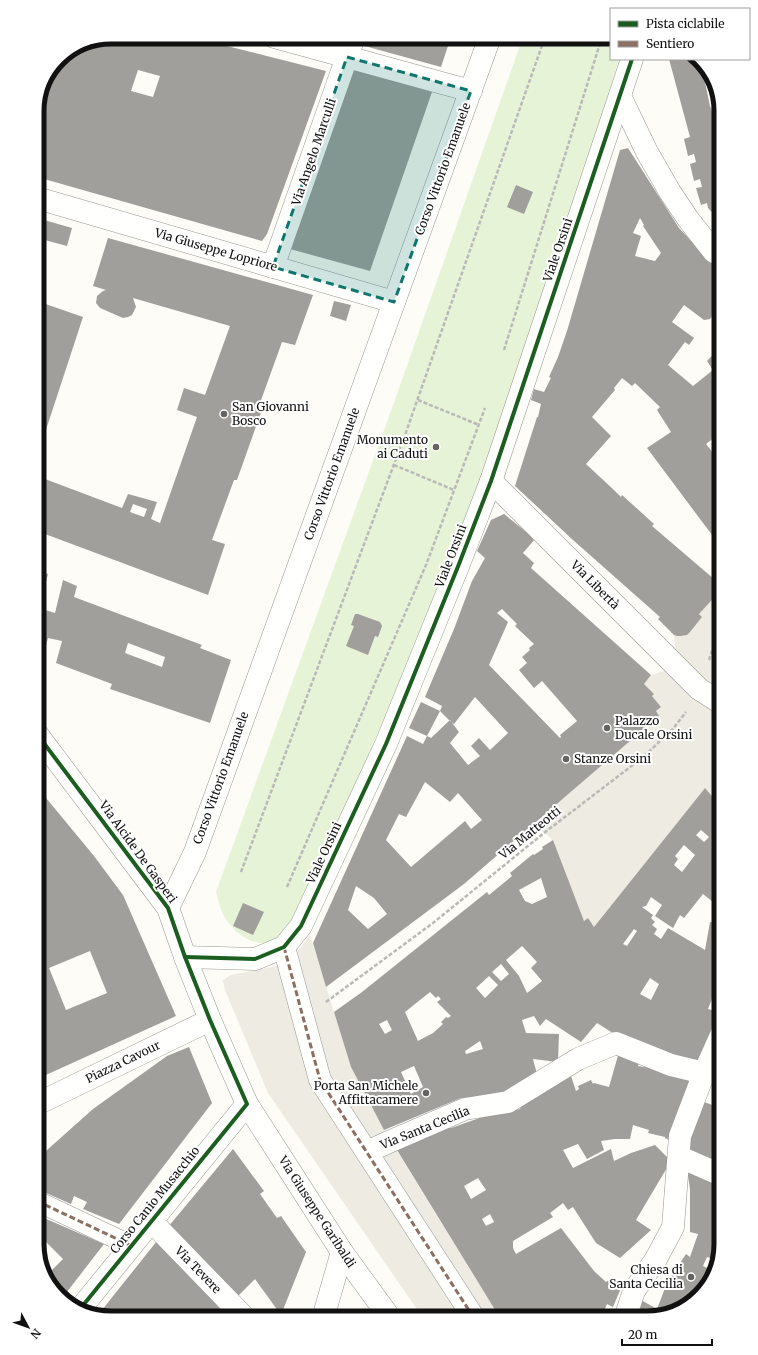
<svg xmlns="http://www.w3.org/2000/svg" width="758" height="1355" viewBox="0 0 758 1355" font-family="Merriweather,serif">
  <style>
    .green { fill: #e7f3d7 }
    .plaza { fill: #edebe2 }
    .building { fill: #a19f9c; fill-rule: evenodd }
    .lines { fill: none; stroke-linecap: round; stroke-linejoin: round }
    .pedestrian-casing { stroke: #979795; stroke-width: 21 }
    .minor-casing { stroke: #979795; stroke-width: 23 }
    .tertiary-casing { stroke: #979795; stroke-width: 23 }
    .path { stroke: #b9b9b8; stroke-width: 2.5; stroke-dasharray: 4 2; stroke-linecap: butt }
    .pedestrian { stroke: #fffffe; stroke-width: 20 }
    .minor { stroke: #fffffe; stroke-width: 22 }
    .tertiary { stroke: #fffffe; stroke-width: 22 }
    .quiet { stroke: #8d6e63; stroke-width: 3; stroke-dasharray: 6 3; stroke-linecap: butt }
    .cycleway-casing { stroke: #fff; stroke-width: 6 }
    .cycleway { stroke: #1b5e20; stroke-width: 4 }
    .marked { fill: #0f766e; fill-opacity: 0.2; stroke: #0f766e; stroke-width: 3; stroke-dasharray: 8 5; stroke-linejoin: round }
    .poi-dot { fill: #646362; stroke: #fff; stroke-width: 1.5 }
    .labels { text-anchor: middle; stroke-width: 4; stroke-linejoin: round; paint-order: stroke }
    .street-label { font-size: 12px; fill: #111; stroke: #fff }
    .poi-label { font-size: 12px; fill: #111; stroke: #fff; text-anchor: start }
    .rim { fill: none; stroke: #111; stroke-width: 5 }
  </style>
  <rect width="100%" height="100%" fill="#fdfcf7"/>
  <path class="green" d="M523,37H611V59H619L493,466L298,918C294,923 291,929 286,932C281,937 271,943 264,943C250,944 235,932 227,921C221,913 219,902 216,892L391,411Z"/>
  <g class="plaza">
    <polygon points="721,590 721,807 704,789 594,927 588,918 584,921 553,840 534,824 659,716 656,711 661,707 652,696 653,694 644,684 651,675 677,667 674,635 677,636 687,635 702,617 699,614"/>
    <polygon points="310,935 351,1067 384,1130 500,1318 423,1318 268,1093 225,990 223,980 231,975 277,966 298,951"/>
  </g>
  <g class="building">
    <path d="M111,37H191L326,71L267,234L262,241L37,177V137L55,68L59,59L83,43ZM138,70L160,76L153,97L131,91Z"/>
    <polygon points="364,37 451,37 441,67 361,45"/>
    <polygon points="669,59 697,59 713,79 705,82 710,106 721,135 721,222 708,208 707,203 701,205 696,188 702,187 700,179 694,181 690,164 696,162 694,154 688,156 684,139 690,137"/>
    <polygon points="353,69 432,92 370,271 290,249"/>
    <path d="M628,148L679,228L721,273V320L715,312L710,319L704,320L684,305L672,322L694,338L689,345L685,342L668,365L693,386L713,370L707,361L721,346V428L713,434L715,437L706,444L714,454L712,456L721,468V547L647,448L671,432L657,410L660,407L635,383L632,386L622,378L614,388L615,390L592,417L611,436L586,464L615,491L621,497L622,495L654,524L652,526L721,585V590L699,614L702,617L690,632L687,635L681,636H677L674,635L658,619L660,617L573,540L515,486L537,417H538L541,404L531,400L534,389L544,392L551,378L549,377L558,357L567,331L620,150ZM640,218L644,225L643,226L661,253L655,261L635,256L641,236L633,233Z"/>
    <polygon points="516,185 533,192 524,214 507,207"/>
    <polygon points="37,218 72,228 67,246 37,238"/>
    <path d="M108,238L313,295L295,345L282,342L260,403L264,404L237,480H234L212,540L225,544L208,595L37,531V476L122,508L128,494L157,502L151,519L160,523L197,417L177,410L184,388L205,395L230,326L133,298L136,307L132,315L128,317L123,318L100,308L96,303L97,296L103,291L106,290L93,286ZM133,504L147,509L144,517L130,512Z"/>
    <polygon points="37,301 83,317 41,445 37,444"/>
    <polygon points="334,301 351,305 346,321 330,316"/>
    <path d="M504,514L535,539L523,553L534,563L531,568L651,675L644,684L654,694L652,696L661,707L656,711L659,716L464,884L326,987L313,943L407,736L423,744L427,736L431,738L450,720L459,732L450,743L468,765L480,756L471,746L479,738L490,750L508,733L475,697L454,724L449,720L440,711L442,706L425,697L454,629L472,581L485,558L477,551L491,520ZM502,609L517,624L515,626L534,644L529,648L530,650L522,657L527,663L519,670L534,688L542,681L577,721L560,735L561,737L560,738L489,665L508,622L497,613ZM425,782L450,802L458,793L482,820L471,829L465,821L411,867L386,840L399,814L406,817ZM356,886L374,898L387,914L368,929L348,910Z"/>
    <path d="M37,570L48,574L39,608L55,613L63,580L77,586L74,597L202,645L200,648L231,660L210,723L110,689L112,684L56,663L62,641L48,638L37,679ZM128,643L165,657L162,667L125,653Z"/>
    <polygon points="355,614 358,614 380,622 382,626 378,637 375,636 368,655 346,646 354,626 351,625"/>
    <polygon points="421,702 440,711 427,736 409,728"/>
    <path d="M37,787L94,856L123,895L176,1016L37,1079ZM90,951L107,993L66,1010L49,968Z"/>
    <path d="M705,788L721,807V896L719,894L713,902L703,894L684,918L680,915L673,928L655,916L662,905L651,897L646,906L642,907L653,915L651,918L655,922L652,925L657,929L654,934L661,939L668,928L705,950L710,922L721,924V976L708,1009L719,1012L711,1035L692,1074L669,1140L665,1138V1137L648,1133L649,1130L633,1125L630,1139H615L601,1141L604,1150L587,1159L578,1144L563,1150L573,1168L611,1149L614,1161L631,1153L655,1145L671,1161L636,1220L651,1230L620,1258L596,1243L573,1207L568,1210L563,1203L550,1213L553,1217L513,1241V1248L516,1254L561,1228L594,1271L606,1282L610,1279L621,1288L613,1307L607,1304L601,1318H500L397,1150L449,1128H451L488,1115L520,1109L522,1104L500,1096L461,1098L384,1130L351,1067L334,1012L362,992L487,892L489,895L512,876L510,873L533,854L534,855L543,849L542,847L553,840L584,921L588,918L594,927ZM701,830L709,837L704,842L696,835ZM684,845L695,855L682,872L674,865L678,859L675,856ZM541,878L547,897L532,904L525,901L519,890ZM634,929L637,931L627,946L623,944ZM522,946L537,962L531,968L542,981L527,993L519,976L506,960ZM501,964L509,974L501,981L492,972ZM489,976L498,985L485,998L476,988ZM650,978L659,984L651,1000L640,994ZM430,992L436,998L438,996L441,999L437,1002L451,1016L448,1018L446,1017L441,1022L443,1024L433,1033L418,1041L405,1012ZM534,1016L540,1026L546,1019L581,1042L597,1023L674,1072L638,1066L639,1062L619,1052L609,1087L594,1083L593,1084L591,1080L578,1086L579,1089L576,1091L571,1076L538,1078L533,1059L558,1062L559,1034L526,1033L522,1020ZM387,1020L392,1030L385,1034L379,1024ZM480,1041L483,1049L466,1054L465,1051ZM414,1066L423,1087L411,1094L401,1072ZM478,1178L486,1190L471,1199L464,1186ZM490,1214L494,1222L486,1226L482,1219Z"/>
    <polygon points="243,903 264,912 253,935 233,926"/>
    <polygon points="189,1047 212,1103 119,1224 83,1209 87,1202 74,1196 71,1204 37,1189 37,1159 93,1109 167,1056"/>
    <polygon points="701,1101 721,1108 721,1163 712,1158 711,1162 684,1150"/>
    <polygon points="233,1149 264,1191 260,1194 277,1218 281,1216 306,1252 281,1315 255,1279 235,1299 168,1227"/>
    <polygon points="687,1169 721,1180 721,1244 716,1260 707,1257 703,1266 712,1270 713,1266 714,1266 708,1285 676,1312 647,1318 637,1318 641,1300 657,1309 667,1283 686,1254 690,1257 698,1234 690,1232 690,1189"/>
    <polygon points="37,1215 104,1244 63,1297 46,1276 63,1259 39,1235 37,1237"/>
    <polygon points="157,1241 231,1318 162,1318 157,1313 153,1318 106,1318 98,1315"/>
  </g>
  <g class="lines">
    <defs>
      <polyline id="pedestrian" points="37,1201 132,1246"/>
      <g id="minor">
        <polyline points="274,37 471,91"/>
        <polyline points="620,96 647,152 670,192 688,219 714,252 721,245"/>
        <polyline points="37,198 394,302"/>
        <polyline points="273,267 354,37"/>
        <polyline points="491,481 699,689 721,703"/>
        <polyline points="168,908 195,852 490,37"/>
        <polyline points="284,947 320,1080 474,1318"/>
        <polyline points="185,957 255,959 284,947 301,926 386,744 459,564 491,481 632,59"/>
        <polyline points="37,1104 210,1020"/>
        <polyline points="367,1152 391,1141 465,1109 508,1102 578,1059 616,1043 671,1065 704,1073"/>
        <polyline points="680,1157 721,1175"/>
        <polyline points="151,1221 245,1318"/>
        <polyline points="323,1318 342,1252"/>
        <polyline points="625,1318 634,1291 656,1259 673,1227 680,1136 704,1073 721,1035"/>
      </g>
      <g id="tertiary">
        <polyline points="37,734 168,908 185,957 210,1020 247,1104 342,1252 390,1318"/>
        <polyline points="80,1309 247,1104"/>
      </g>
    </defs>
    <use href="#pedestrian" class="pedestrian-casing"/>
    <use href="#minor" class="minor-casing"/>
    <use href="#tertiary" class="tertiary-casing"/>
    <g class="path">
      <polyline points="504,350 602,37"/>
      <polyline points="418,400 479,425"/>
      <polyline points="394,465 454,490"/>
      <polyline points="709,660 721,624"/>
      <polyline points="241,872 405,435 545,37"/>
      <polyline points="287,887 426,565 485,408"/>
      <polyline points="326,1002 433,923 544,833 642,758 672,730 686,712"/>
    </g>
    <use href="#pedestrian" class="pedestrian"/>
    <use href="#minor" class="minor"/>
    <use href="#tertiary" class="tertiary"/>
    <g class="quiet">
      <polyline points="284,947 320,1080 474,1318"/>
      <polyline points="37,1201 132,1246"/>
    </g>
    <defs>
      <g id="cycleway">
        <polyline points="37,734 168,908 185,957 210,1020 247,1104 80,1309"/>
        <polyline points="185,957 255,959 284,947 301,926 386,744 459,564 491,481 632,59"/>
      </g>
    </defs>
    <use href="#cycleway" class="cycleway-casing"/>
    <use href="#cycleway" class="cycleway"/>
  </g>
  <path class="marked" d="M347,57L471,91L394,302L273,267Z"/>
  <g class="poi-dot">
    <circle cx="224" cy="414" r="4"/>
    <circle cx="436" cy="447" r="4"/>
    <circle cx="607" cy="728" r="4"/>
    <circle cx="566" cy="759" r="4"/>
    <circle cx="426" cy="1093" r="4"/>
    <circle cx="691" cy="1277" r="4"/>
  </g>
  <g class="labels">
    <g class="street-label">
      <text transform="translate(314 152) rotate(-71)" y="4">Via Angelo Marculli</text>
      <text transform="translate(443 169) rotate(-70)" y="4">Corso Vittorio Emanuele</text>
      <text transform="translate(216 250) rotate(16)" y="4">Via Giuseppe Lopriore</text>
      <text transform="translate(558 250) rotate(-71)" y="4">Viale Orsini</text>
      <text transform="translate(332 474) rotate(-70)" y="4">Corso Vittorio Emanuele</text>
      <text transform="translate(451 556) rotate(-69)" y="4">Viale Orsini</text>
      <text transform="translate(595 585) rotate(45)" y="4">Via Libertà</text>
      <text transform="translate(221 778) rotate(-70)" y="4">Corso Vittorio Emanuele</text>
      <text transform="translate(530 833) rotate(-39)" y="4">Via Matteotti</text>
      <text transform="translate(138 852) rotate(54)" y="4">Via Alcide De Gasperi</text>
      <text transform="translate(324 853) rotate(-65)" y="4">Viale Orsini</text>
      <text transform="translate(123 1062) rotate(-26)" y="4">Piazza Cavour</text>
      <text transform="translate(425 1128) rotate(-22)" y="4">Via Santa Cecilia</text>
      <text transform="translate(155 1200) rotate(-51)" y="4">Corso Canio Musacchio</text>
      <text transform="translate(317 1212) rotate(57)" y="4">Via Giuseppe Garibaldi</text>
      <text transform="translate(198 1270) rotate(46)" y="4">Via Tevere</text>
    </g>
    <g class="poi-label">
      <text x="232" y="411">San Giovanni<tspan x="232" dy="14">Bosco</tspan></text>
      <text x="428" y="444" text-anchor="end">Monumento<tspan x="428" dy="14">ai Caduti</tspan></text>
      <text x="615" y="725">Palazzo<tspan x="615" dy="14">Ducale Orsini</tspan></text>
      <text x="574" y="763">Stanze Orsini</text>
      <text x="418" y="1090" text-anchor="end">Porta San Michele<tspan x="418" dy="14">Affittacamere</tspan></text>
      <text x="683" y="1274" text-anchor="end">Chiesa di<tspan x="683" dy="14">Santa Cecilia</tspan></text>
    </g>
  </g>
  <path d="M0 0H758V1355H0ZM111 44H647A67 67 0 0 1 714 111V1244A67 67 0 0 1 647 1311H111A67 67 0 0 1 44 1244V111A67 67 0 0 1 111 44Z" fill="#fff" fill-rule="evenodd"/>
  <path class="rim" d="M111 44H647A67 67 0 0 1 714 111V1244A67 67 0 0 1 647 1311H111A67 67 0 0 1 44 1244V111A67 67 0 0 1 111 44Z"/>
  <rect x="610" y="8" width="140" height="52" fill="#ffffff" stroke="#a0a0a0"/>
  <rect x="618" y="21" width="20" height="6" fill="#1b5e20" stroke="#a0a0a0"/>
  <text x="646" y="28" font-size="12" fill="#111111">Pista ciclabile</text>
  <rect x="618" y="41" width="20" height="6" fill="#8d6e63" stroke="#a0a0a0"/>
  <text x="646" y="48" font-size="12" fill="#111111">Sentiero</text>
  <g transform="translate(28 1327) rotate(131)" stroke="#ffffff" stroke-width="3" paint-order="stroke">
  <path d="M0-3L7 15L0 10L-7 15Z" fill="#111111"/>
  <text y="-6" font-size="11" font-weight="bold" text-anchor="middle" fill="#111111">N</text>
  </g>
  <path d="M622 1339v6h90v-6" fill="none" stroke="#111111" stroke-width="2"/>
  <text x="628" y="1339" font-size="12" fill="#111111" stroke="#ffffff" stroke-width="3" paint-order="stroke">20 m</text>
</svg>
